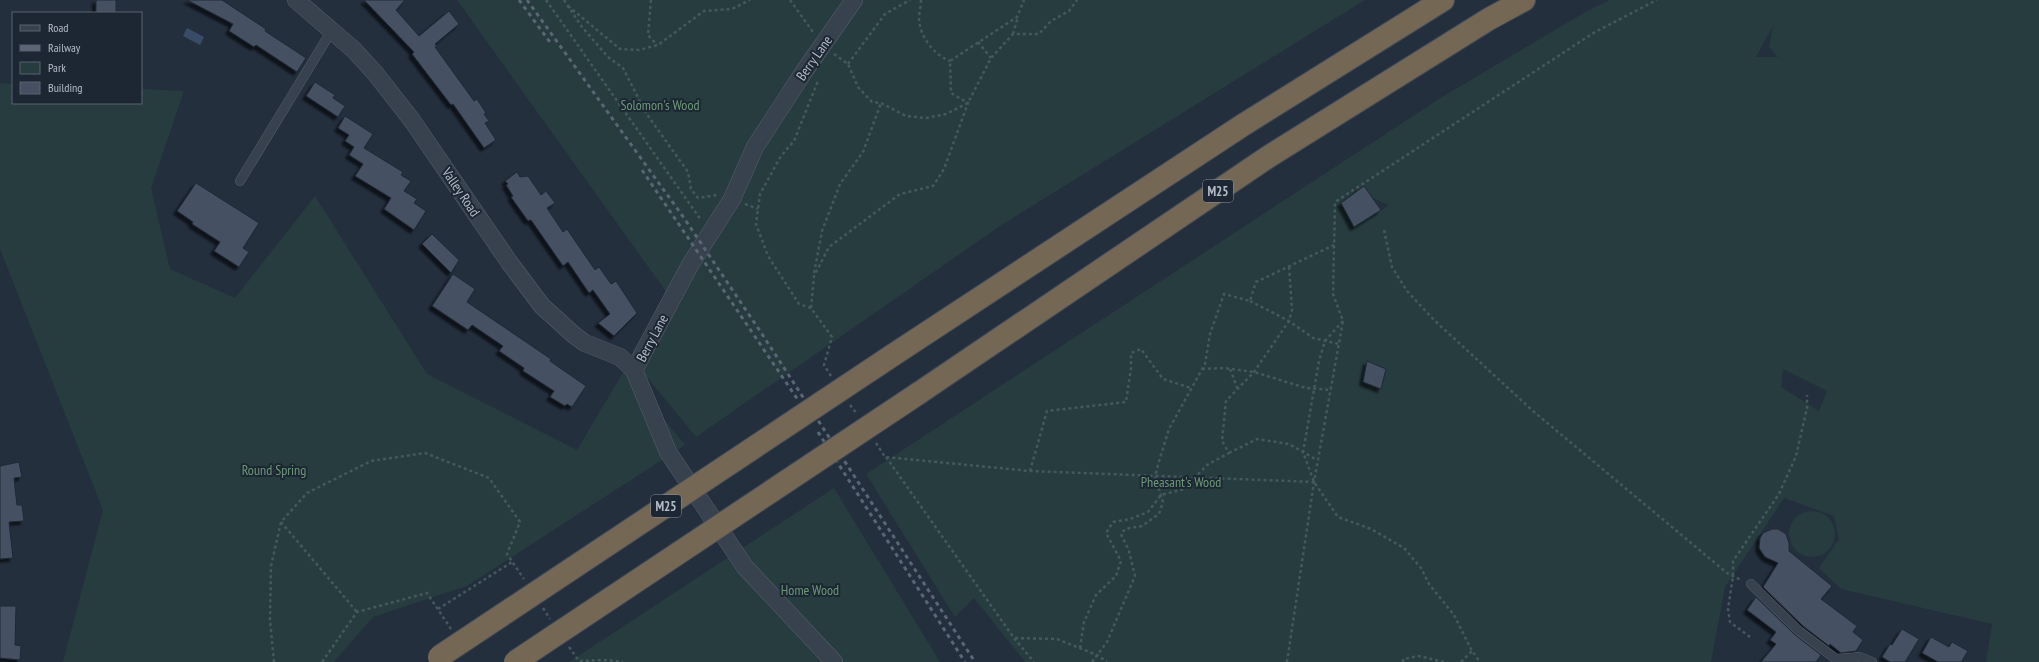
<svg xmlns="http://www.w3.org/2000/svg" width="2039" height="662" viewBox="0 0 2039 662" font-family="'PT Sans Narrow',sans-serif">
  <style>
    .green { fill: #263c3f; fill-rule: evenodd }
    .water { fill: #394c67 }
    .building { fill: #455162; stroke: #1f2835; filter: url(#shadow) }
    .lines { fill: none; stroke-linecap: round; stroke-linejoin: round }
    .service-casing { stroke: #565f6c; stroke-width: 10 }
    .minor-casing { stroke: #565f6c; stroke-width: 18 }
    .motorway-casing { stroke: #434c59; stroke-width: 24 }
    .path { stroke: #44595c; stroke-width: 2.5; stroke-dasharray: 3 3; stroke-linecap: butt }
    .service { stroke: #38414e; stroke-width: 9 }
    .minor { stroke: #38414e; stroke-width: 17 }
    .motorway { stroke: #746855; stroke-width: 22 }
    .rail { stroke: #5a6575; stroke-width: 3; stroke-dasharray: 4 4; stroke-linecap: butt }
    .motorway-bridge-casing { stroke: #434c59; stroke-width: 24; stroke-linecap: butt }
    .motorway-bridge { stroke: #746855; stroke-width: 22 }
    .labels { text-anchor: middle; stroke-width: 4; stroke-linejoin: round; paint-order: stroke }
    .shield { fill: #1d2633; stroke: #878f9c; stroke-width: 1 }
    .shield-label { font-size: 13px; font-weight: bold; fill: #b4bcc9 }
    .street-label { font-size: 14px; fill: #b4bcc9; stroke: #1d2633 }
    .park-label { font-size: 14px; fill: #6b9a76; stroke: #1d2633 }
  </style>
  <defs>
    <filter id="shadow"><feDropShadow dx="-3.5" dy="3.5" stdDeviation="1" flood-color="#0009"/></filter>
  </defs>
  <rect width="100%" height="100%" fill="#242f3e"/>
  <g class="green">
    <polygon points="457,0 1365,0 1000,226 696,437 637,365 672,300"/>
    <path d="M1610,0H2039V662H1986L1992,624L1841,589L1819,568L1839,539L1834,516L1784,498L1725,587L1711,662H1025L974,598L955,617L866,474L1442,97L1587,11ZM1773,26L1769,47L1778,57H1756ZM1353,189L1388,205V206L1354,227ZM1783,369L1827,391L1819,411L1781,387Z"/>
    <polygon points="0,83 13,84 13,103 141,103 141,89 184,91 151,188 170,269 235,298 315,196 427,374 577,450 624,371 685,445 467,586 373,617 334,662 63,662 103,510 0,249"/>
    <polygon points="834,488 940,662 569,662"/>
    <circle cx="1812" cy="534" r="23"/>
  </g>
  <polygon class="water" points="187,28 204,37 200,45 183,36"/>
  <g class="building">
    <rect x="96" y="0" width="20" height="13"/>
    <polygon points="187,0 222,0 266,29 265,31 306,58 297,72 256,45 254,47 229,31 233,24"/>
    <polygon points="364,0 405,0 396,10 419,36 449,11 459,24 435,44 437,46 435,47 474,101 477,99 486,113 484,114 489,121 485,123 496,140 484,148 453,104 451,105 412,54 414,52"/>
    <polygon points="315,82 335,95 333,98 345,106 338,117 306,96"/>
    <polygon points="345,116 373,134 364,148 403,172 401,175 411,181 404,191 417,199 414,203 426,211 414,230 384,209 391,198 355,176 363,164 349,155 354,147 345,141 349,135 338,128"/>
    <polygon points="517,172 520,177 528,176 541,195 546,191 555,203 547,208 563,232 567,229 595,270 599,267 611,284 616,281 637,313 614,336 598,323 610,314 593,290 589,293 568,262 563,266 531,220 528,221 511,197 513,196 506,185 508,184 505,181"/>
    <polygon points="196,183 259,223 243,248 249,252 239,267 214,251 220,242 192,224 193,222 177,211"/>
    <polygon points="1364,186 1381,210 1354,227 1341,203"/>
    <polygon points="432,234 459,260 451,273 422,244"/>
    <polygon points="453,274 475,289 467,302 551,359 550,361 586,386 572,407 567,404 565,406 550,397 554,391 523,371 524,368 499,351 503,346 472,325 468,330 432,306"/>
    <polygon points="1367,361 1386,369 1381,389 1363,382"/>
    <polygon points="19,462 22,477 14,478 17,505 22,505 24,521 9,522 13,558 0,559 0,466"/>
    <polygon points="1772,529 1778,529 1786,534 1789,543 1789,551 1832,586 1821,599 1857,626 1853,632 1863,640 1856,651 1841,653 1830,644 1829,646 1803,626 1763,587 1778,563 1765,557 1759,548 1760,538 1763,533"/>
    <polygon points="1756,597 1795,635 1821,655 1816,662 1761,662 1776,644 1770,640 1776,632 1747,610"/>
    <polygon points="0,606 16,606 15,645 21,646 20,660 0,658"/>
    <polygon points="1902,629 1919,639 1905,662 1890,662 1882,657 1890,644 1892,645"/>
    <polygon points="1931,637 1949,647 1952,642 1968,651 1961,662 1938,662 1922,653"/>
  </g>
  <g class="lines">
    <defs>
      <g id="service">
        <polyline points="240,181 332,30"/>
        <polyline points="1751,584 1799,631 1836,659 1836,662"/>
        <polyline points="1836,659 1860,657 1872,662"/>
      </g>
      <g id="minor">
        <polyline points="296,0 354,50 375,73 411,119 509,262 542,306 574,335 585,343 620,357 634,370 668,452 745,567 834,662"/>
        <polyline points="634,370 690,265 732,199 755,147 803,73 854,0"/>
      </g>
      <g id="motorway">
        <polyline points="893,355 1243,125 1443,0"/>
        <polyline points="919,393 1268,157 1489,19 1524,0"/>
      </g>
    </defs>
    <use href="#service" class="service-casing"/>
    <use href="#minor" class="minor-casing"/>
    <use href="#motorway" class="motorway-casing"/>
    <g class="path">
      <polyline points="546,0 701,220"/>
      <polyline points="564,0 582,27 608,57 623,68 646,113 688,172 691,189 698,198 717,195"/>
      <polyline points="651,0 648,35 657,45"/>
      <polyline points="790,0 813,32"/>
      <path d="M921,0C921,6 919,13 919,19C920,37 934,55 950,61"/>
      <polyline points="568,6 620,49 639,50 658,45 704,11 732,9 750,0"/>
      <polyline points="1013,34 1018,17"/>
      <polyline points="978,42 991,58"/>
      <polyline points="834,54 848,64 858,87 872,102 881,103 906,116 926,118 946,114 968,103 991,58 1013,34 1039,34 1051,21 1069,11 1077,0"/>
      <polyline points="848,64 885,14 910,0"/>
      <polyline points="745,204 758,209"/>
      <polyline points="1384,230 1392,267 1407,291 1434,320 1533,411 1727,573 1741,580"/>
      <polyline points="814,273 822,231 840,184 863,152 881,103"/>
      <polyline points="1250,301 1289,321 1313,338 1339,344"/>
      <polyline points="811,308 799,304 768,256 756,224 760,194 781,156 794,141 818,81"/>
      <polyline points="1343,321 1325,341 1319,361 1303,452 1314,482 1338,517 1371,529 1404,548 1421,568 1429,584 1454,615 1472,651 1480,662"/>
      <polyline points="1202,369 1224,368 1254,372 1306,388 1330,390"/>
      <polyline points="1230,369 1238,390"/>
      <polyline points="831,376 824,365 832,337 811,308 814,276 829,247 900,194 933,186 944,169 968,103 951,93 950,61 1017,17 1024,0"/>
      <polyline points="850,405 857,414"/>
      <polyline points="876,443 885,457 1030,471 1314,482"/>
      <polyline points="1229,453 1257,439 1289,444 1317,460"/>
      <polyline points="886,457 1014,638 1034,662"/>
      <polyline points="1030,471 1047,411 1126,402 1131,368 1131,353 1141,349 1163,379 1191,388"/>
      <polyline points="281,522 357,612"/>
      <polyline points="543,608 550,619"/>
      <polyline points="438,609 512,562"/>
      <polyline points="1750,637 1730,622 1728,609 1733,576 1733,561 1779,494 1796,456 1807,408 1807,395"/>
      <polyline points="1015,638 1057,639 1097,655 1107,662"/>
      <polyline points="569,647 579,661 607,660 623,662"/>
      <polyline points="1080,648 1084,622 1096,595 1116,576 1121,561 1106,533 1113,522 1130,519 1148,512 1161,495 1184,489 1207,465 1229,453 1222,441 1226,401 1254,372 1289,321 1292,310 1289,266"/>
      <polyline points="274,662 270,620 271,566 281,522 307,493 371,461 425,453 489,478 520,522 507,554 524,579"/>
      <polyline points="322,662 357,612 427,593 451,629"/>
      <polyline points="1092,662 1107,642 1135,576 1129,551 1121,534 1125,529 1142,526 1159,514 1163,502 1155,476 1160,458 1169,429 1205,364 1210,334 1224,294 1250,301 1256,282 1334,245"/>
      <polyline points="1287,662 1314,482 1343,321 1333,294 1335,202 1595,32 1657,0"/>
      <polyline points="1403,662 1403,659 1419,656 1444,662"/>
      <polyline points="1461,662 1472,651"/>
    </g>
    <use href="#service" class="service"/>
    <use href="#minor" class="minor"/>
    <use href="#motorway" class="motorway"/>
    <g class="rail">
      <polyline points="519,0 552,45"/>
      <polyline points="527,0 684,218 762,334 975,662"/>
      <polyline points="642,170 798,400"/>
      <polyline points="818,432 965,662"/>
    </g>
    <defs>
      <g id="motorway-bridge">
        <polyline points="439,657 893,355"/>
        <polyline points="515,662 919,393"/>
      </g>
    </defs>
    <use href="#motorway-bridge" class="motorway-bridge-casing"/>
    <use href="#motorway-bridge" class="motorway-bridge"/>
  </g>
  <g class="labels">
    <g class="shield">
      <rect x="1203" y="180" width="30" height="22" rx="3"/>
      <rect x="651" y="495" width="30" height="22" rx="3"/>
    </g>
    <g class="shield-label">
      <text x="1218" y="196">M25</text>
      <text x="666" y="511">M25</text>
    </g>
    <g class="street-label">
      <text transform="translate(814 58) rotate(-55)" y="5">Berry Lane</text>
      <text transform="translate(461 192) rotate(56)" y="5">Valley Road</text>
      <text transform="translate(652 338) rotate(-62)" y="5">Berry Lane</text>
    </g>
    <g class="park-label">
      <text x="660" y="110">Solomon's Wood</text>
      <text x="274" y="475">Round Spring</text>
      <text x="1181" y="487">Pheasant's Wood</text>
      <text x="810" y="595">Home Wood</text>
    </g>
  </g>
  <rect x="12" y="12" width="130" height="92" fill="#1d2633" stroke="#59626f"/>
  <rect x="20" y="25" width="20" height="6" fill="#38414e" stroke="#59626f"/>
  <text x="48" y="32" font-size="12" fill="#b4bcc9">Road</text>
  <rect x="20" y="45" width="20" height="6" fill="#5a6575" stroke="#59626f"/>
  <text x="48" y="52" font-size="12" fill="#b4bcc9">Railway</text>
  <rect x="20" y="62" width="20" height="12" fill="#263c3f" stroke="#59626f"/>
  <text x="48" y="72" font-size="12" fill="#b4bcc9">Park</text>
  <rect x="20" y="82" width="20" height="12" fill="#455162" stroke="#59626f"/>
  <text x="48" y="92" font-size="12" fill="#b4bcc9">Building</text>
</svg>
